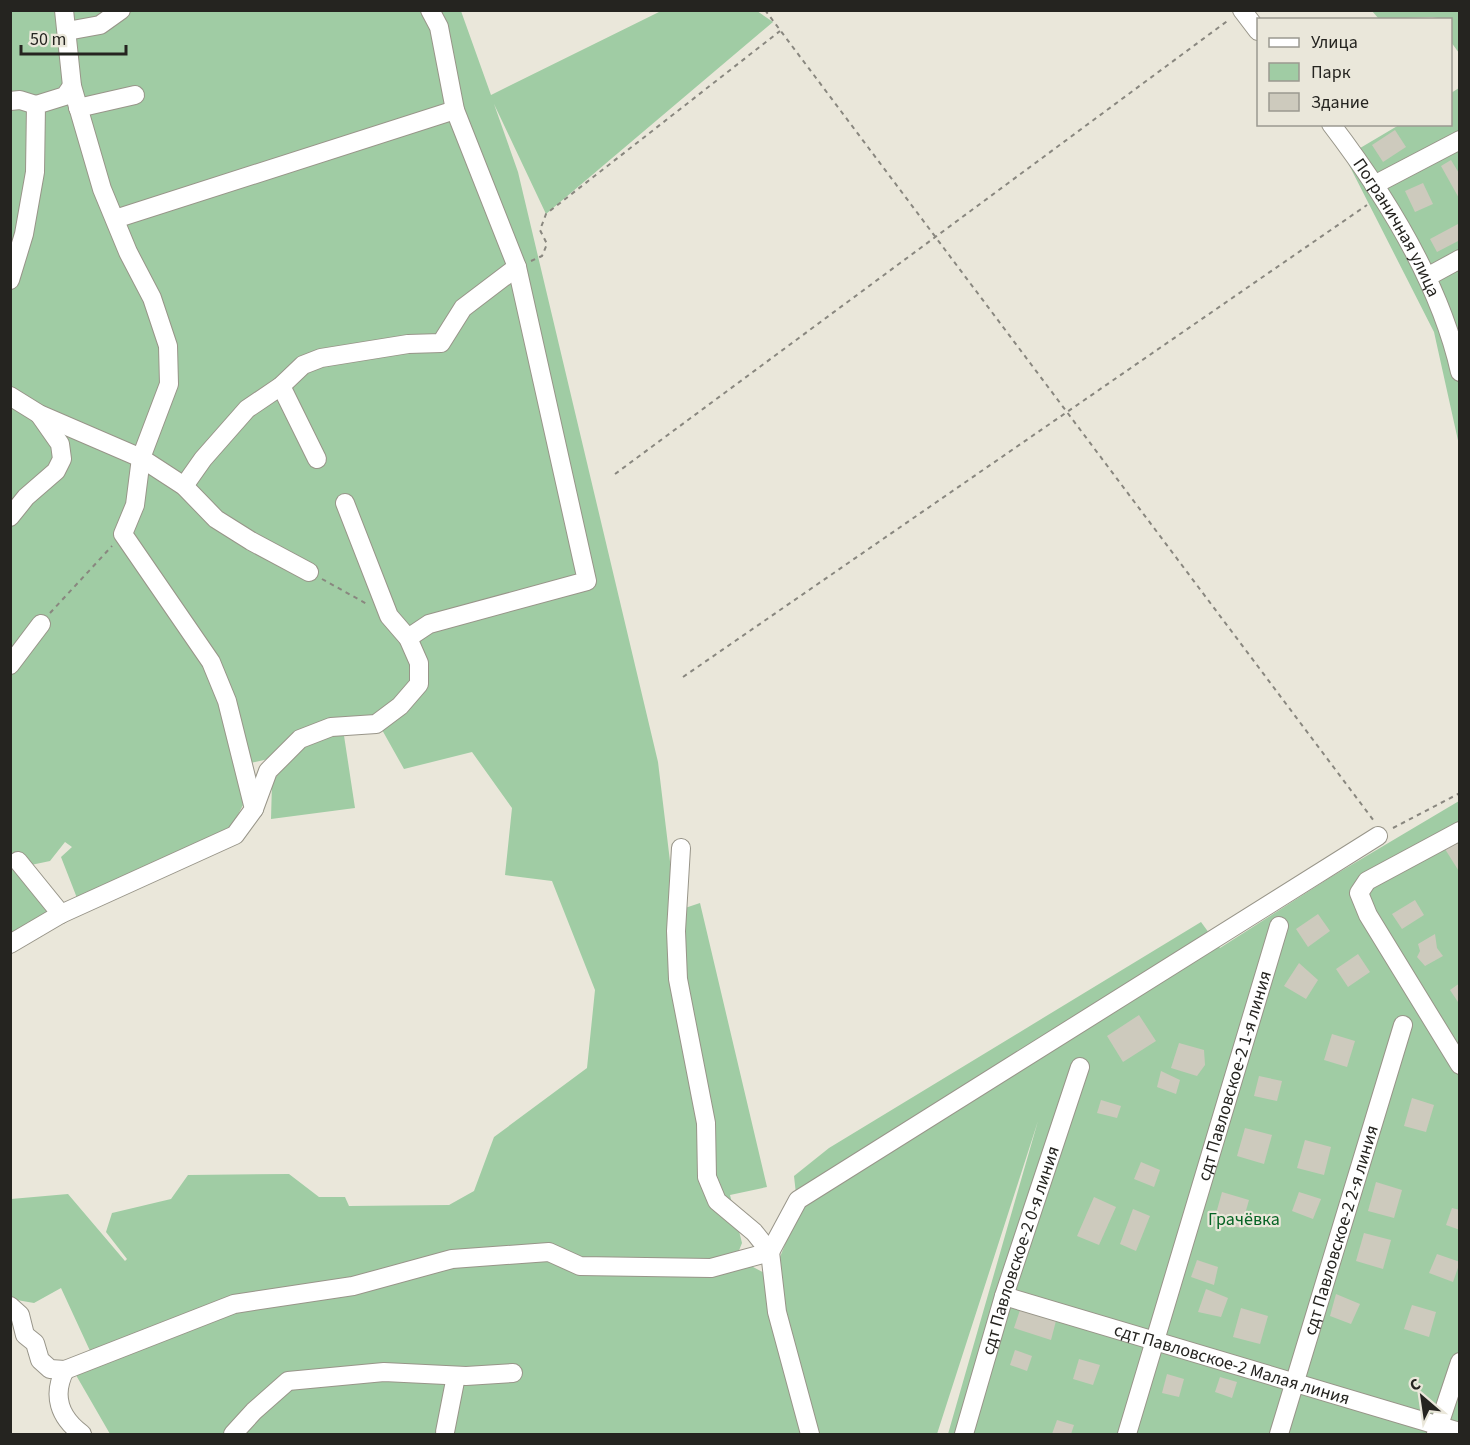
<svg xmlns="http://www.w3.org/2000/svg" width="1470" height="1445" viewBox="0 0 1470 1445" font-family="'Source Sans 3',sans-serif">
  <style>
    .green { fill: #a0cca4 }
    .building { fill: #cdcabd }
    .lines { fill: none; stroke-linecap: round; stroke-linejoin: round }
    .minor-casing { stroke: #989589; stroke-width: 20 }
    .path { stroke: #89877f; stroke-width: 2; stroke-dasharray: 4.5 4.5; stroke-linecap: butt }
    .minor { stroke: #fff; stroke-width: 18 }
    .labels { text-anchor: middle; stroke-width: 4.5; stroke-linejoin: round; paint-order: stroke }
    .street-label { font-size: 18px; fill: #252420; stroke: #eae7da }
    .park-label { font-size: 18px; fill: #076425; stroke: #eae7da }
  </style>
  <rect width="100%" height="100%" fill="#eae7da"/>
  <g class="green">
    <polygon points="11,11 461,11 491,95 661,11 757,11 773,22 546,214 494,104 518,172 658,762 676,911 700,903 767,1187 730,1195 742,1243 736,1258 772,1277 798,1212 794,1176 829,1148 1201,922 1220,948 1331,877 1459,801 1459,1434 948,1434 1038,1121 937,1434 244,1434 240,1427 224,1434 110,1434 69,1363 91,1353 61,1288 34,1303 11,1299 11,1199 68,1194 125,1261 127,1259 106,1232 112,1213 171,1199 188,1175 289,1174 319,1197 345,1197 349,1206 449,1205 474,1191 494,1137 587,1068 595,990 552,881 505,875 512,808 472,752 404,769 381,728 343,729 355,808 271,819 272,783 291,754 237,766 243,805 231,828 77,898 61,857 72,847 65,842 50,861 31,865 48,912 11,936"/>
    <polygon points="1372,11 1459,11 1459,53 1451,42 1450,20 1432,17 1379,19"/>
    <polygon points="1459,88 1459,445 1434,332 1345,157 1399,125 1450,124 1451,93"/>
  </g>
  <g class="building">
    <polygon points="1395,130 1406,147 1383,162 1372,145"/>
    <polygon points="1451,160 1460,175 1460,200 1441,166"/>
    <polygon points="1423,183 1433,204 1415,212 1405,191"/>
    <polygon points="1458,224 1460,240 1437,252 1430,239"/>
    <polygon points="1460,840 1460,873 1445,849"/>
    <polygon points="1415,900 1424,915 1402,929 1392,914"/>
    <polygon points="1318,914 1330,931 1308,947 1296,929"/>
    <polygon points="1435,934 1437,948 1443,956 1425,966 1417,957 1420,951 1418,944"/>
    <polygon points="1358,954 1370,972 1348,987 1336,969"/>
    <polygon points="1299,963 1318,980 1306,999 1284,986"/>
    <polygon points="1460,983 1460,1005 1450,990"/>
    <polygon points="1139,1015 1156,1041 1123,1062 1107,1036"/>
    <polygon points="1332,1034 1355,1041 1347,1067 1324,1060"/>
    <polygon points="1179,1043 1204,1050 1205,1065 1197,1076 1171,1068"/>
    <polygon points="1161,1071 1180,1080 1176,1094 1157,1087"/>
    <polygon points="1259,1076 1282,1081 1277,1101 1254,1096"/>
    <polygon points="1412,1098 1434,1105 1426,1132 1404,1126"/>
    <polygon points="1101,1100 1121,1106 1117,1118 1097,1113"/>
    <polygon points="1245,1128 1272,1135 1264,1164 1237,1156"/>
    <polygon points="1305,1140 1331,1147 1324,1175 1297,1168"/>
    <polygon points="1141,1162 1160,1170 1154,1187 1134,1179"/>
    <polygon points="1376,1182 1402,1190 1394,1218 1368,1211"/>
    <polygon points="1222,1192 1249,1200 1241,1228 1214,1221"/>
    <polygon points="1299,1192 1321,1199 1313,1219 1292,1211"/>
    <polygon points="1094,1197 1116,1207 1099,1245 1077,1236"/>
    <polygon points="1452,1208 1460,1210 1460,1230 1446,1225"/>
    <polygon points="1133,1209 1150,1216 1136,1251 1120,1244"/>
    <polygon points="1364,1233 1391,1240 1383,1269 1356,1261"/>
    <polygon points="1437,1254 1460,1262 1453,1282 1429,1273"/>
    <polygon points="1197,1260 1218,1267 1214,1285 1191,1277"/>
    <polygon points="1206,1289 1228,1298 1221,1317 1198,1312"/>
    <polygon points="1336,1294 1360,1304 1351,1324 1330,1316"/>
    <polygon points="1412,1305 1436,1312 1429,1337 1404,1329"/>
    <polygon points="1021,1307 1057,1317 1051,1340 1014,1328"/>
    <polygon points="1241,1308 1268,1316 1260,1344 1233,1337"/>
    <polygon points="1015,1350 1032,1356 1027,1371 1010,1365"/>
    <polygon points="1079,1359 1100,1365 1093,1385 1073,1379"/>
    <polygon points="1167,1374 1184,1379 1179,1397 1162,1393"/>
    <polygon points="1220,1377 1237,1382 1232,1398 1215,1392"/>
    <polygon points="1057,1420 1074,1425 1071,1434 1052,1434"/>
  </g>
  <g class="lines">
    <defs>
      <g id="minor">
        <polyline points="1242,10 1258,31"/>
        <polyline points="67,31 100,25 121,10"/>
        <polyline points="10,101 20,100 36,105"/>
        <polyline points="78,108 135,95"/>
        <path id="s1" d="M1331,124C1386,196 1440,283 1460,372"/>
        <polyline points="1374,185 1460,140"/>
        <polyline points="115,219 455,110"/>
        <polyline points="1427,277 1460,259"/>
        <polyline points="10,280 24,234 35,172 36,105 65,96 72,86"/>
        <polyline points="281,386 317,459"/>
        <polyline points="10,396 39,414 141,458 184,486 216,519 251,541 309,572"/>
        <polyline points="184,486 203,459 247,409 281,386 303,365 321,358 408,344 441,343 463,308 517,267"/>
        <polyline points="10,517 26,497 56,471 62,459 60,444 39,414"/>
        <polyline points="408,638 429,624 587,581 517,267 455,110 439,27 430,10"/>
        <polyline points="10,665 41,624"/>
        <polyline points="254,809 268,771 300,739 331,727 376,724 400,706 419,684 419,663 408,638 389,616 345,503"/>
        <polyline points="1460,831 1367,881 1359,893 1368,915 1460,1065"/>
        <polyline points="681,848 676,931 678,979 706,1123 707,1177 717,1201 754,1232 770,1252 777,1312 810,1434"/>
        <polyline points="18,861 61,914"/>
        <polyline points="10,944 61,914 235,835 254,809 227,701 211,662 123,534 135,505 141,458 169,384 168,346 152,298 128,252 102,189 72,86 64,10"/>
        <path id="s2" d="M1004,1296L1460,1432"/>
        <polyline points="10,1306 20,1315 25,1335 35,1343 40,1360 50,1369 65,1370 234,1304 353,1286 452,1259 549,1252 580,1266 711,1268 770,1252 798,1200 1378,836"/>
        <path d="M65,1370C52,1395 59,1417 82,1434"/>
        <polyline points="445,1432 456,1376"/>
        <polyline points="233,1434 254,1411 288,1381 384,1372 466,1376 513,1373"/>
        <path id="s3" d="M964,1434L1004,1296L1080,1067"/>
        <path id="s4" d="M1127,1434L1279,926"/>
        <path id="s5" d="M1279,1434L1403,1025"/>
        <polyline points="1436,1434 1460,1362"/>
      </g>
    </defs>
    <use href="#minor" class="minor-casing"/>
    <g class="path">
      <polyline points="765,10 1374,821"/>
      <polyline points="531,261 542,256 547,244 540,230 546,214 780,31"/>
      <polyline points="615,474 1230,19"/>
      <polyline points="322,579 367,604"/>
      <polyline points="50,613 112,546"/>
      <polyline points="683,677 1367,205"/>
      <polyline points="1393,828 1460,793"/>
    </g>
    <use href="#minor" class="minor"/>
  </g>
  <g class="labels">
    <g class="street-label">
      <text dy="6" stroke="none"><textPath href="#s1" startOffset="123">Пограничная улица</textPath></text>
      <text dy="6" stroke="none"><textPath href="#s4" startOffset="374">сдт Павловское-2 1-я линия</textPath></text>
      <text dy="6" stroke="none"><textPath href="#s5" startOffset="213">сдт Павловское-2 2-я линия</textPath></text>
      <text dy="6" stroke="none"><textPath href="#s3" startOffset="192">сдт Павловское-2 0-я линия</textPath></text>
      <text dy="6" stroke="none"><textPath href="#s2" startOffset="238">сдт Павловское-2 Малая линия</textPath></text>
    </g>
    <g class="park-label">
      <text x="1244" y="1225">Грачёвка</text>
    </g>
  </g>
  <rect width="1470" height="1445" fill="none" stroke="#252420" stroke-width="24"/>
  <rect x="1257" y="18" width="195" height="108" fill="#eae7da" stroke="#9b9990" stroke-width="1.5"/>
  <rect x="1269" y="38" width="30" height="9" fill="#ffffff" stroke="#9b9990" stroke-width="1.5"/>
  <text x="1311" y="48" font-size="18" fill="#252420">Улица</text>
  <rect x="1269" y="63" width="30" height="18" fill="#a0cca4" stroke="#9b9990" stroke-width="1.5"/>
  <text x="1311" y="78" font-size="18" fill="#252420">Парк</text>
  <rect x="1269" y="93" width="30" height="18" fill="#cdcabd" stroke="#9b9990" stroke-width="1.5"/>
  <text x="1311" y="108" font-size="18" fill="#252420">Здание</text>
  <g transform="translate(1422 1397) rotate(331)" stroke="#eae7da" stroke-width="4.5" paint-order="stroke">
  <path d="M0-4.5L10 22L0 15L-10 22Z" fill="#252420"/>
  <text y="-9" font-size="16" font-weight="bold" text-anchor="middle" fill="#252420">С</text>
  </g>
  <path d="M21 45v9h105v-9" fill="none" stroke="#252420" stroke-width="3"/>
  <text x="30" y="45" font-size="18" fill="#252420" stroke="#eae7da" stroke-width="4.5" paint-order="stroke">50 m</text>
</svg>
